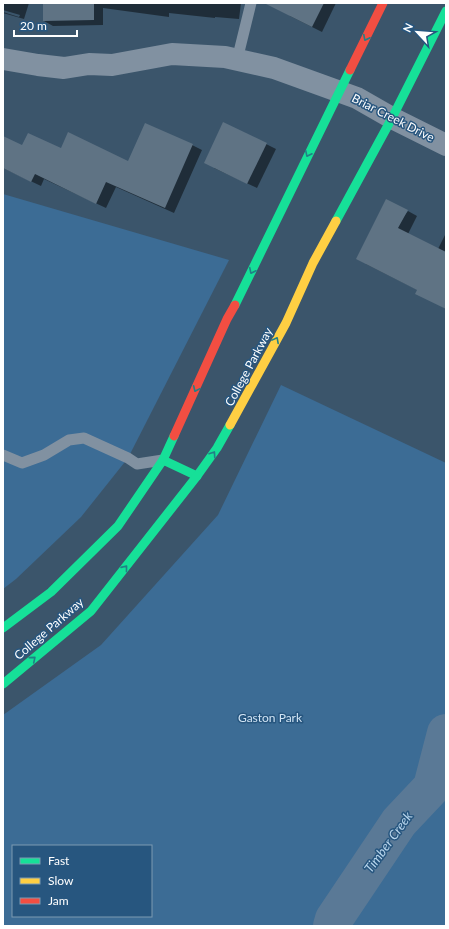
<svg xmlns="http://www.w3.org/2000/svg" width="449" height="929" viewBox="0 0 449 929" font-family="Lato,sans-serif">
  <style>
    .green { fill: #3c6c95; fill-rule: evenodd }
    .shadow { fill: #0007 }
    .lines { fill: none; stroke-linecap: round; stroke-linejoin: round }
    .river { stroke: #5a7996; stroke-width: 38 }
    .building { fill: #5f7384 }
    .lane { stroke: #8191a1; stroke-width: 11 }
    .street { stroke: #8191a1; stroke-width: 22 }
    .fast { stroke: #16e098; stroke-width: 9 }
    .slow { stroke: #ffcf43; stroke-width: 9 }
    .jam { stroke: #f24e42; stroke-width: 9 }
    .oneway { stroke: #227f86 }
    .labels { text-anchor: middle; stroke-width: 3; stroke-linejoin: round; paint-order: stroke }
    .street-label { font-size: 12px; fill: #fff; stroke: #27567f }
    .park-label { font-size: 12px; fill: #d1e4f4; stroke: #27567f }
    .water-label { font-size: 13px; font-style: italic; fill: #b9d6ed; stroke: #27567f }
  </style>
  <rect width="100%" height="100%" fill="#3b556b"/>
  <g class="green">
    <polygon points="3,194 229,260 128,458 81,517 16,579 3,589"/>
    <path d="M281,385L446,463V926H3V715L101,645L218,515ZM13,846H151V916H13Z"/>
  </g>
  <g class="shadow">
    <polygon points="3,3 29,3 24,19 3,13 3,12 19,17 20,15 3,10"/>
    <polygon points="44,3 241,3 239,19 215,17 215,18 169,13 169,17 103,8 103,25 53,26 44,21"/>
    <polygon points="284,3 336,3 322,32 290,16"/>
    <polygon points="3,137 23,147 61,150 128,162 192,145 202,150 174,213 116,187 106,208 44,179 41,186 3,168"/>
    <polygon points="266,144 276,149 257,188 214,168"/>
    <polygon points="408,211 417,216 408,234 438,249 446,233 446,309 418,290 366,264"/>
  </g>
  <g class="lines">
    <polyline class="river" points="332,926 334,919 399,822 432,787 446,733"/>
  </g>
  <g class="building">
    <polygon points="43,3 94,3 94,20 43,21"/>
    <polygon points="264,3 324,3 312,27"/>
    <polygon points="223,122 267,143 247,184 204,163"/>
    <polygon points="145,123 193,144 165,208 106,182 96,204 35,174 31,182 3,168 3,136 22,145 28,133 61,148 68,132 128,161"/>
    <polygon points="386,199 408,210 398,228 446,252 446,309 415,294 417,290 356,259"/>
  </g>
  <g class="lines">
    <g class="lane">
      <polyline points="237,60 251,3"/>
      <polyline points="3,455 22,463 44,455 69,440 84,438 128,458 137,464 163,460"/>
    </g>
    <polyline class="street" points="3,59 38,65 64,68 89,64 112,65 172,54 225,57 274,68 357,98 392,118 446,145"/>
    <g class="fast">
      <polyline points="336,221 392,118 446,11"/>
      <polyline points="235,305 350,70"/>
      <polyline points="163,460 197,476"/>
      <polyline points="3,628 51,592 118,526 163,460 174,436"/>
      <polyline points="3,684 91,611 197,476 217,448 230,425"/>
    </g>
    <polyline class="slow" points="230,425 286,323 313,263 336,221"/>
    <g class="jam">
      <polyline points="350,70 383,3"/>
      <polyline points="174,436 227,319 235,305"/>
    </g>
  </g>
  <defs><path id="oneway-chevron" d="M-2-3.5L2.5 0L-2 3.5" fill="none" stroke-width="1.6" stroke-linecap="round" stroke-linejoin="round"/></defs>
  <g class="oneway">
    <use href="#oneway-chevron" transform="translate(366 38) rotate(117)"/>
    <use href="#oneway-chevron" transform="translate(308 154) rotate(116)"/>
    <use href="#oneway-chevron" transform="translate(252 271) rotate(116)"/>
    <use href="#oneway-chevron" transform="translate(276 340) rotate(-62)"/>
    <use href="#oneway-chevron" transform="translate(196 389) rotate(114)"/>
    <use href="#oneway-chevron" transform="translate(213 454) rotate(-56)"/>
    <use href="#oneway-chevron" transform="translate(125 568) rotate(-51)"/>
    <use href="#oneway-chevron" transform="translate(33 659) rotate(-40)"/>
  </g>
  <g class="labels">
    <g class="street-label">
      <text transform="translate(393 118) rotate(27)" y="4">Briar Creek Drive</text>
      <text transform="translate(249 367) rotate(-62)" y="4">College Parkway</text>
      <text transform="translate(49 629) rotate(-41)" y="4">College Parkway</text>
    </g>
    <g class="park-label">
      <text x="270" y="722">Gaston Park</text>
    </g>
    <g class="water-label">
      <text transform="translate(388 842) rotate(-54)" y="5">Timber Creek</text>
    </g>
  </g>
  <rect width="449" height="929" fill="none" stroke="#ffffff" stroke-width="8"/>
  <rect x="12" y="845" width="140" height="72" fill="#27567f" stroke="#7d9ab2"/>
  <rect x="20" y="858" width="20" height="6" fill="#16e098" stroke="#7d9ab2"/>
  <text x="48" y="865" font-size="12" fill="#ffffff">Fast</text>
  <rect x="20" y="878" width="20" height="6" fill="#ffcf43" stroke="#7d9ab2"/>
  <text x="48" y="885" font-size="12" fill="#ffffff">Slow</text>
  <rect x="20" y="898" width="20" height="6" fill="#f24e42" stroke="#7d9ab2"/>
  <text x="48" y="905" font-size="12" fill="#ffffff">Jam</text>
  <g transform="translate(417 32) rotate(296)" stroke="#27567f" stroke-width="3" paint-order="stroke">
  <path d="M0-3L7 15L0 10L-7 15Z" fill="#ffffff"/>
  <text y="-6" font-size="11" font-weight="bold" text-anchor="middle" fill="#ffffff">N</text>
  </g>
  <path d="M14 30v6h63v-6" fill="none" stroke="#ffffff" stroke-width="2"/>
  <text x="20" y="30" font-size="12" fill="#ffffff" stroke="#27567f" stroke-width="3" paint-order="stroke">20 m</text>
</svg>
